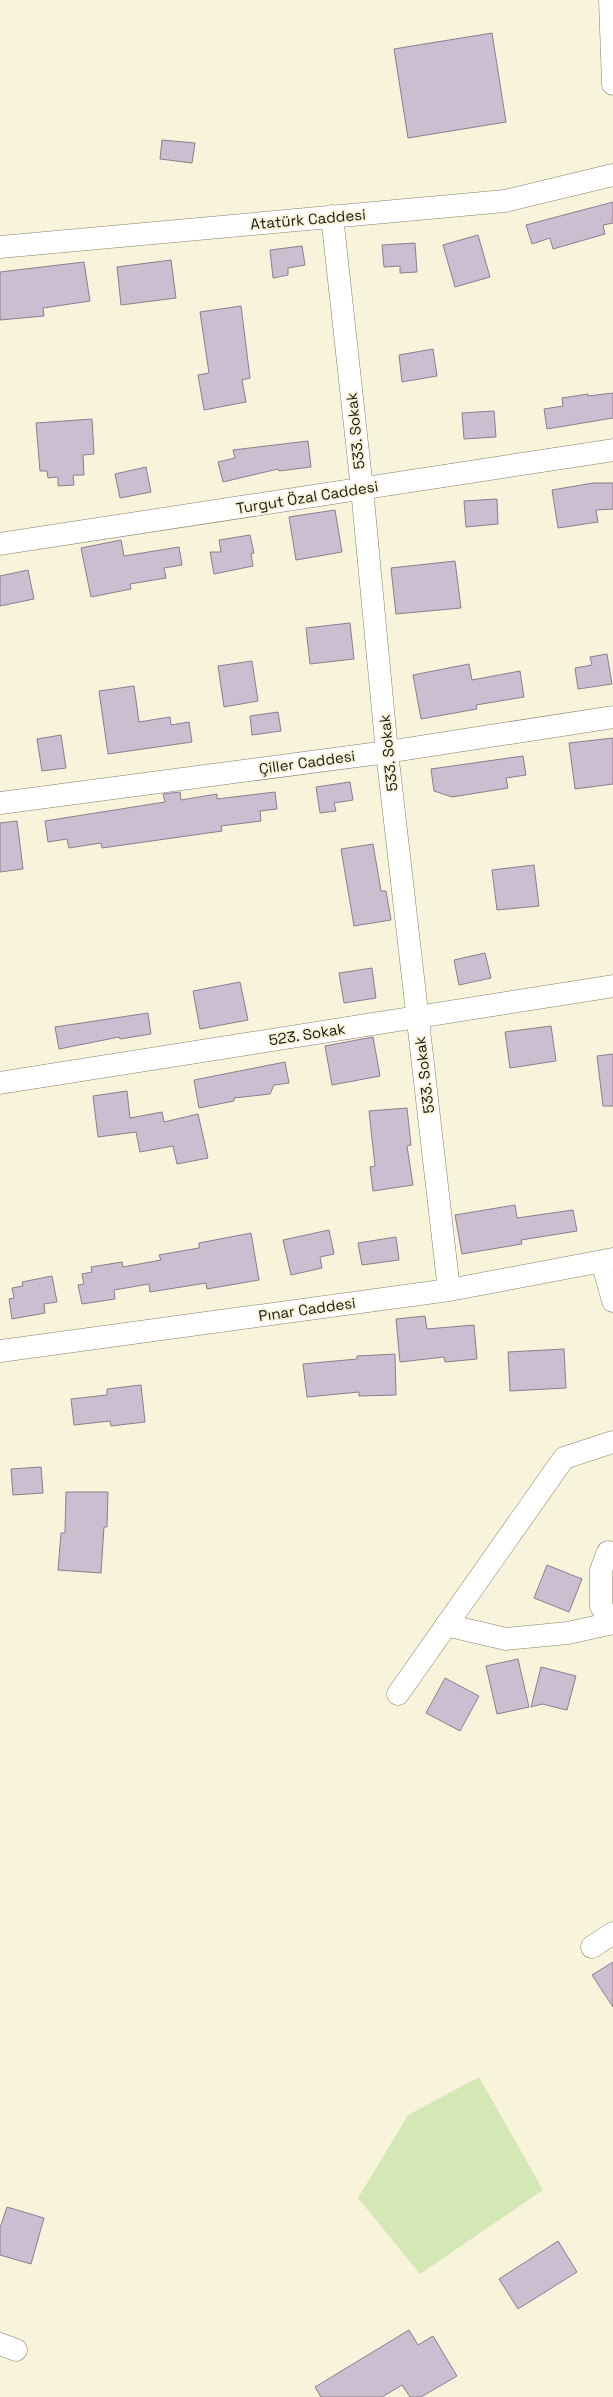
<svg xmlns="http://www.w3.org/2000/svg" width="613" height="2397" font-family="'Space Grotesk',sans-serif">
<style>
.green{fill:#d4e8b5}
.building{fill:#cdbdd0;stroke:#8d7d8f}
.lines{fill:none;stroke-linecap:round;stroke-linejoin:round}
.minor-casing{stroke:#847f69;stroke-width:23}
.minor{stroke:#fff;stroke-width:22}
.labels{text-anchor:middle;dominant-baseline:central;stroke-width:4;stroke-linejoin:round;paint-order:stroke}
.street-label{font-size:15px;fill:#1b1910;stroke:#f8f3db}
</style>
<rect width="100%" height="100%" fill="#f8f3db"/>
<path class="green" d="M479 2077 543 2190 420 2274 358 2198 408 2115Z"/>
<path class="building" d="M492 33 506 122 408 138 394 49Z
M162 140 195 143 192 163 160 159Z
M613 202V223L603 225 605 234 553 249 550 238 532 244 526 225Z
M478 235 490 277 455 287 443 245Z
M415 243 417 272 400 273V266L384 267 382 245Z
M302 246 305 265 288 268V275L273 278 270 250Z
M171 260 176 298 121 305 117 267Z
M84 262 90 301 43 308 44 316 0 320V272Z
M241 306 250 378 242 380 246 402 204 410 198 375 209 373 200 312Z
M433 349 437 376 402 382 399 355Z
M613 393V418L547 429 544 409 563 406 562 398 588 394V396Z
M494 411 496 437 464 439 462 413Z
M92 419 94 454 83 455 84 475H73L74 485 58 486V477L48 478 47 471H40L36 423Z
M308 441 311 467 279 471 278 469 223 482 218 462 235 458 233 450Z
M146 467 151 492 120 498 115 474Z
M593 483H613V509L596 510 598 522 558 528 552 490Z
M497 499 498 524 466 527 464 501Z
M335 510 342 552 296 560 289 517Z
M250 535 254 553 251 554 253 566 214 574 210 552H221L219 540Z
M121 540 124 556 179 547 182 565 164 568 166 578 130 584 131 589 91 597 81 548Z
M455 561 461 608 396 614 391 568Z
M28 570 34 599 0 606V576Z
M350 623 354 659 310 664 306 628Z
M607 654 612 684 578 689 575 668 592 665 590 657Z
M252 661 258 701 224 707 218 666Z
M469 664 472 680 520 671 524 697 476 705 477 709 421 719 413 675Z
M134 686 139 722 170 717 171 725 189 722 192 742 108 754 99 691Z
M278 712 281 731 252 735 250 716Z
M61 735 66 768 42 771 37 739Z
M613 738V784L575 789 569 743Z
M523 756 526 775 506 778 508 788 452 797 434 791 431 769Z
M350 782 353 800 334 803 336 811 320 813 316 787Z
M180 792 181 800 217 794V799L275 792 277 809 260 811 261 821 221 826 222 831 102 848 101 843 69 848 67 839 48 842 45 821 165 802 163 794Z
M17 821 23 869 0 872V823Z
M373 844 381 891H386L391 920 354 926 341 849Z
M534 865 539 906 497 910 492 870Z
M485 953 491 978 459 985 454 960Z
M372 968 376 998 344 1003 339 973Z
M240 982 248 1020 200 1029 193 991Z
M148 1013 151 1034 120 1039 119 1037 59 1049 55 1027Z
M551 1026 556 1061 510 1068 505 1032Z
M373 1037 380 1076 332 1085 325 1046Z
M613 1054V1106H603L597 1056Z
M285 1062 289 1083 274 1085 270 1094 234 1098V1101L199 1108 194 1080Z
M127 1091 130 1118 162 1112 164 1122 198 1114 208 1158 177 1164 173 1146 140 1152 136 1132 98 1137 93 1096Z
M407 1108 411 1145 407 1146 413 1185 373 1191 370 1167 375 1166 369 1111Z
M515 1205 517 1218 573 1210 577 1231 521 1240 522 1244 462 1254 455 1215Z
M329 1230 334 1254 320 1257 322 1268 291 1275 283 1240Z
M251 1233 259 1280 207 1289 206 1283 150 1292 149 1284 114 1290 115 1299 82 1304 78 1285 84 1284 82 1274 92 1272 91 1267 122 1262 123 1267 161 1260 159 1255 199 1248V1243Z
M396 1237 399 1260 362 1265 358 1243Z
M52 1276 57 1302 44 1304 45 1313 12 1319 9 1299 14 1298 12 1288 23 1286 22 1282Z
M425 1316 427 1329 474 1325 477 1359 445 1362 444 1357 400 1362 396 1319Z
M564 1349 566 1388 510 1391 508 1352Z
M395 1354 396 1395 359 1396V1392L307 1397 303 1364 357 1359V1356Z
M141 1385 145 1422 111 1426 110 1421 74 1425 71 1399 107 1395V1389Z
M41 1467 43 1493 13 1495 11 1469Z
M66 1492H108L107 1527H104L101 1573 58 1570 61 1533H65Z
M547 1565 582 1579 569 1612 534 1598Z
M518 1659 529 1707 497 1714 486 1666Z
M541 1667 576 1676 567 1710 542 1704 531 1707Z
M445 1678 479 1696 460 1731 426 1713Z
M613 1962V2007L592 1975Z
M7 2207 44 2218 31 2264 0 2255V2228Z
M558 2241 577 2272 518 2309 499 2279Z
M409 2330 418 2345 433 2336 457 2376 421 2397H410L402 2385 382 2397H321L315 2387Z"/>
<g class="lines">
<defs>
<path id="minor" d="M610 0 613 84
M332 216 362 489 387 752 449 1290
M0 247 505 201 613 175
M0 544 613 450
M0 803 387 752 613 717
M0 1083 613 986
M602 1261 613 1301
M0 1351 449 1290 613 1259
M608 1552 601 1570V1606L608 1617 613 1618
M446 1625 506 1639 568 1633 613 1623
M398 1694 564 1458 613 1442
M592 1947 613 1933
M0 2344 16 2350"/>
</defs>
<use href="#minor" class="minor-casing"/>
<use href="#minor" class="minor"/>
</g>
<g class="labels">
<g class="street-label">
<text transform="translate(308 219) rotate(-5)">Atatürk Caddesi</text>
<text transform="translate(355 431) rotate(-96)">533. Sokak</text>
<text transform="translate(307 497) rotate(-9)">Turgut Özal Caddesi</text>
<text transform="translate(388 753) rotate(-96)">533. Sokak</text>
<text transform="translate(307 762) rotate(-8)">Çiller Caddesi</text>
<text transform="translate(307 1034) rotate(-9)">523. Sokak</text>
<text transform="translate(424 1075) rotate(-97)">533. Sokak</text>
<text transform="translate(307 1309) rotate(-8)">Pınar Caddesi</text>
</g>
</g>
</svg>
